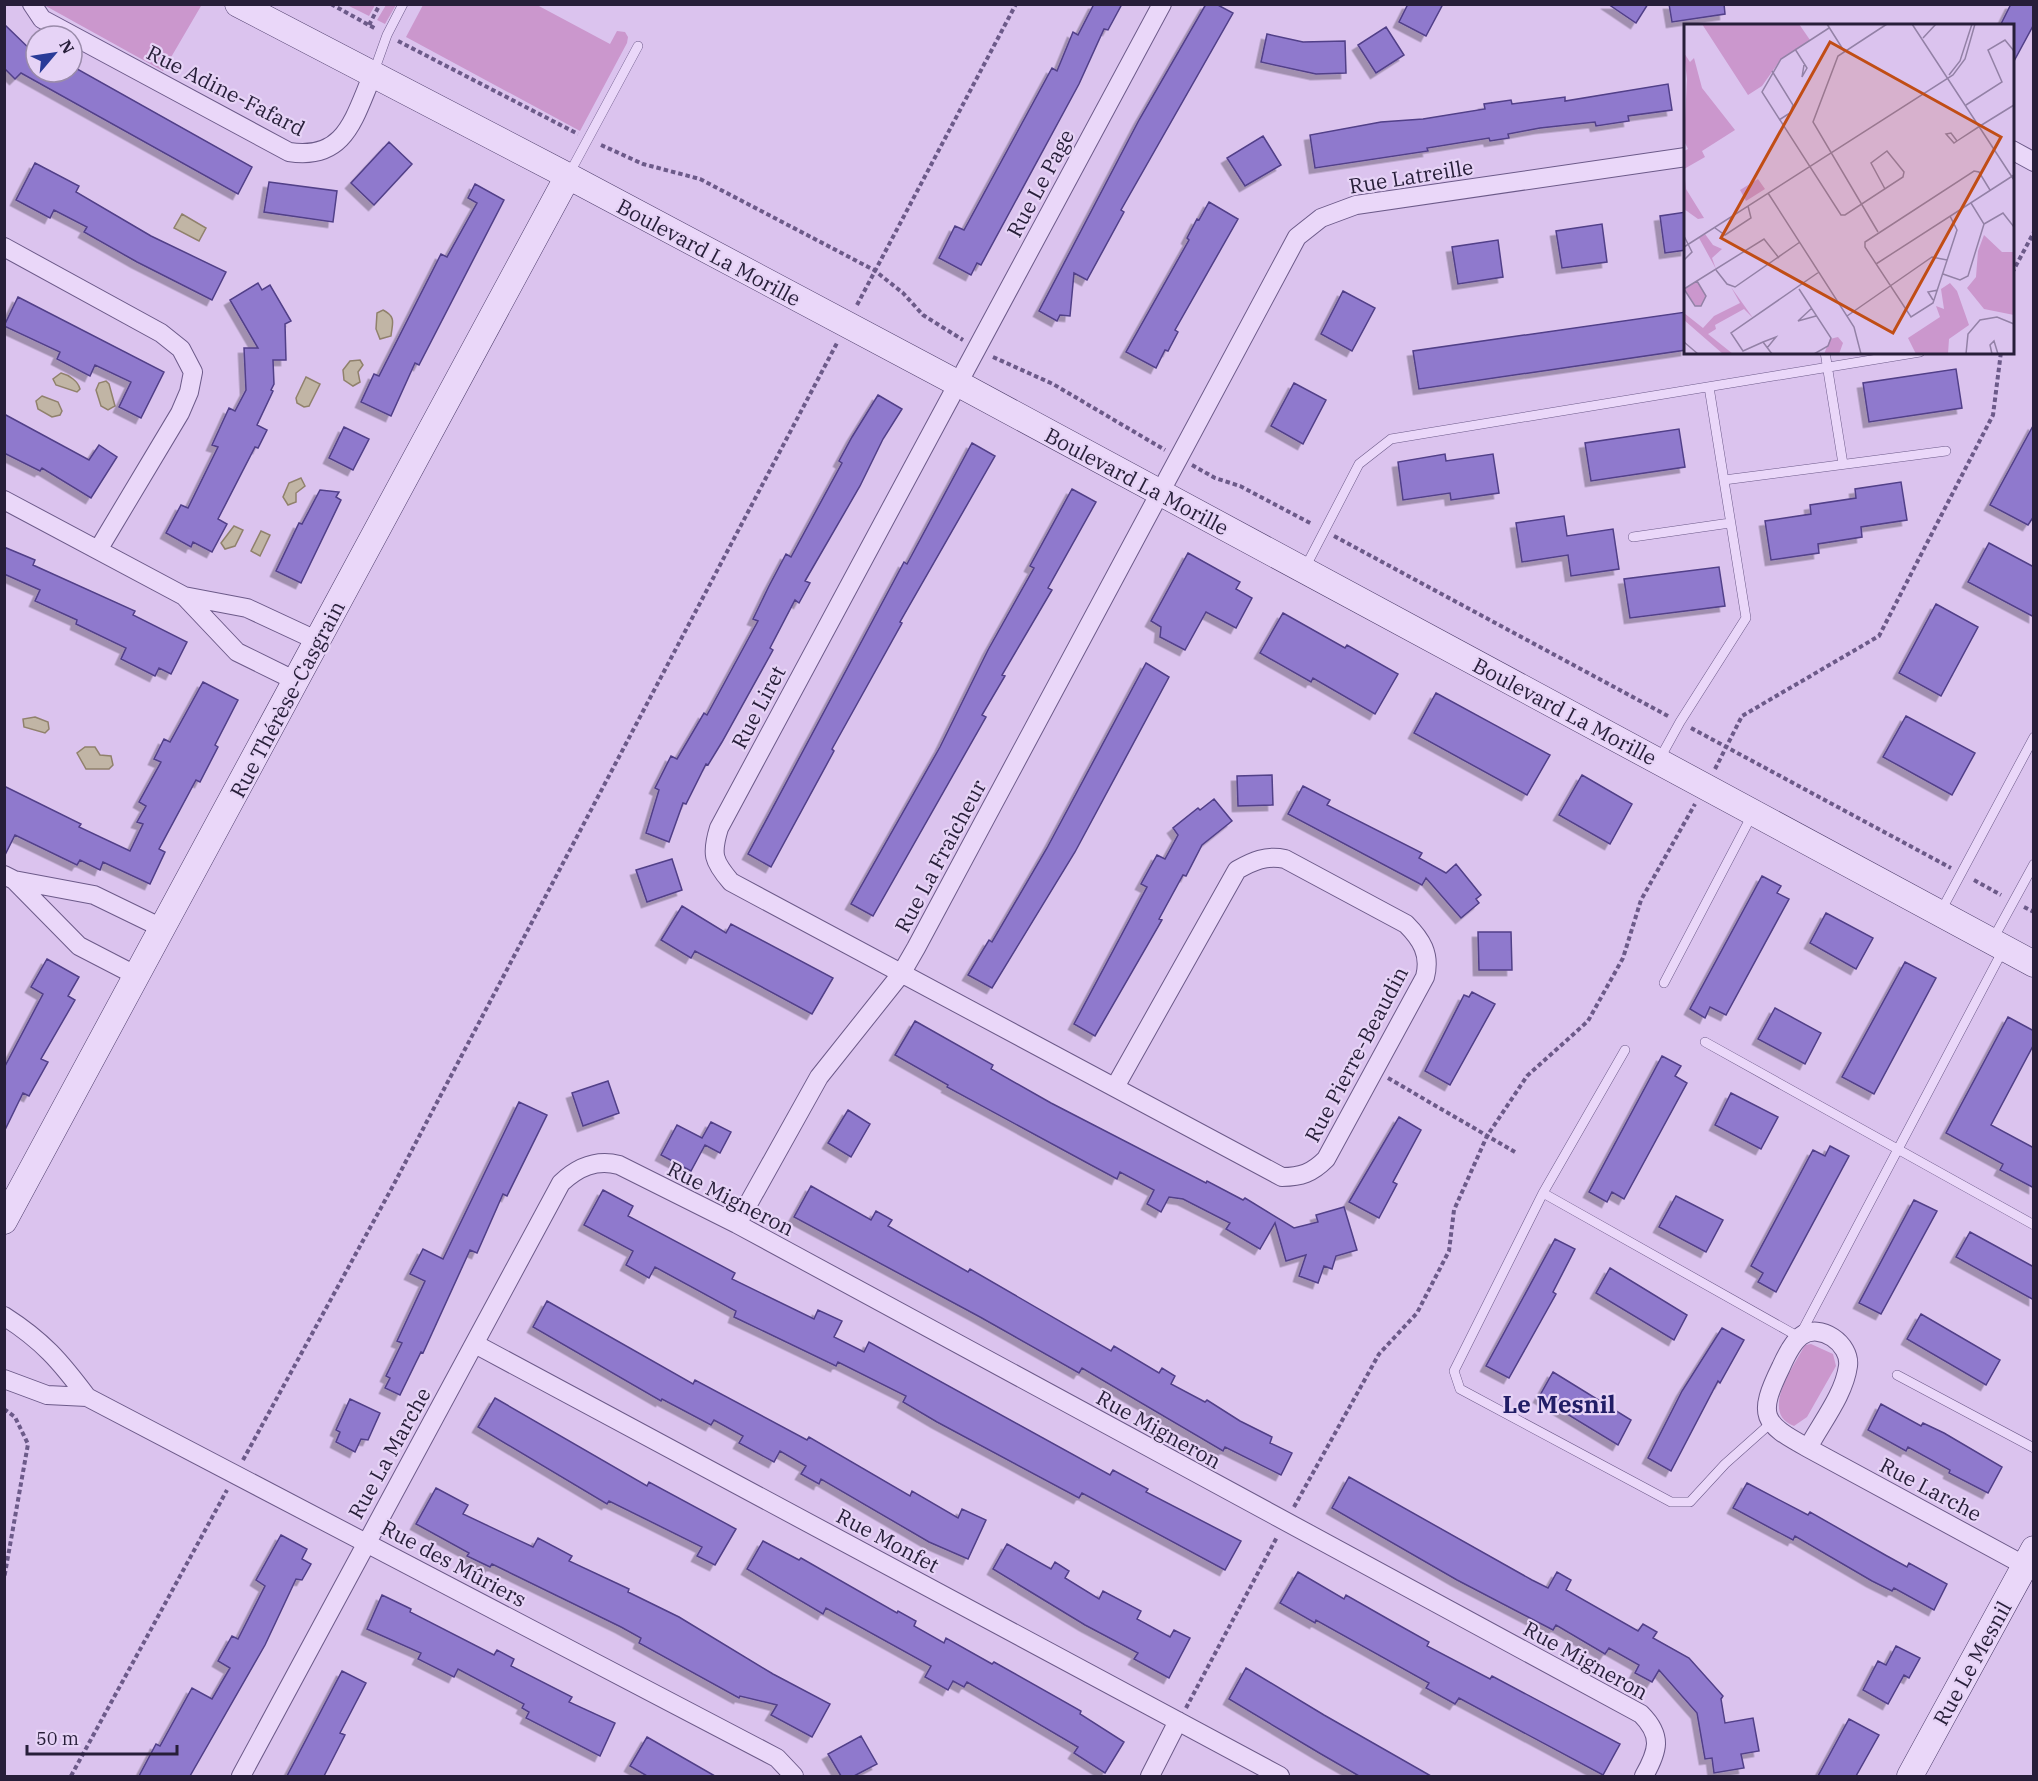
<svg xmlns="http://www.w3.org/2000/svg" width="2038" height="1781" font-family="'IBM Plex Serif',serif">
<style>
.green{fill:#cb97cd}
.water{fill:#c1b5a5;stroke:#90816c;stroke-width:1.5}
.building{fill:#8f79cd;stroke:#513f88;stroke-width:1.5;filter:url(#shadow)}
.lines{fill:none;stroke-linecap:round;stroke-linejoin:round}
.lane-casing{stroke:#6c5a89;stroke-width:10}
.street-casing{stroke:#6c5a89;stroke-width:20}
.secondary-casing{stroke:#4d3d6b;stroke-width:27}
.path{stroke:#6c5a89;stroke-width:4;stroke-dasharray:4.5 3;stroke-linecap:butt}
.lane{stroke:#ead7f9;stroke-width:9}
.street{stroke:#ead7f9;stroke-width:18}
.secondary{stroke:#ead7f9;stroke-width:26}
.labels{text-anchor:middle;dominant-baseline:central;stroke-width:4.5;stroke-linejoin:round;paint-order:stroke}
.street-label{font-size:21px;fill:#271e39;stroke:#e6d3f6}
.quarter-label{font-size:24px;font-weight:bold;fill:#211d66;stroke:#e6d3f6}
.inset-road{fill:none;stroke:#9381a6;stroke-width:1.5}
.view{fill:#c14d15;fill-opacity:0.15;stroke:#c14d15;stroke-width:3}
.inset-edge{fill:none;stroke:#271e39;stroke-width:3}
</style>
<defs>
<filter id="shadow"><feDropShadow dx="-5.5" dy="5.5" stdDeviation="0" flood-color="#0004"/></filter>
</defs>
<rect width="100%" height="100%" fill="#dbc3ee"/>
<path class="green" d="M198 4 201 6 163 71 44 5Z
M347 5H375L369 16Z
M386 5H396L385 24 377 20Z
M537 5 610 44 617 31 625 32 628 37 627 43 580 131 406 37 423 5Z
M1811 1344 1833 1354 1836 1366 1807 1417 1794 1426C1759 1413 1794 1366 1805 1345Z"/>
<path class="water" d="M182 214 206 228 199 241 174 228Z
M383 310C397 317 392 324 391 336L380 339 376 329 377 313Z
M360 360 363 365 358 372 360 382 353 386 344 380 343 370 350 361Z
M61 373C69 375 78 381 80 389L77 392 56 385 53 379Z
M306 377 320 384 309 406 304 407 297 403 296 398Z
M106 381 109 384 115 406 108 410 101 406 96 390 99 383Z
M42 396 58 402 62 411 60 415 52 417 38 409 36 401Z
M301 478 305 486 296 493V502L288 505 283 497 289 483Z
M234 526 243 530 235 546 225 549 221 543Z
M261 531 270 535 260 556 251 551Z
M35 717 48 722 49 729 45 733 24 727 23 719Z
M85 747H95L100 755 111 756 113 765 109 769H86L77 753Z"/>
<path class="building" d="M1094 4H1122L1108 30 1104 29 1079 84 981 265 977 263 971 275 939 258 955 226 964 230 1052 68 1057 71 1073 32 1078 35Z
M1206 4H1216L1233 13 1121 210 1124 212 1087 280 1074 273 1070 316 1060 315 1057 321 1039 311 1139 120Z
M1408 4H1443L1426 36 1399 22Z
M1608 4H1648L1636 23Z
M1669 4H1724L1725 14 1672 22Z
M2011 4H2034V24L2013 63V26H2000Z
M4 24 36 55V72H72V66L252 167 238 194 21 73 15 79 4 68Z
M1386 27 1404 55 1376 73 1358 45Z
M1267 34 1303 42 1345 41 1346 73 1316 74 1261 62Z
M1668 84 1672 110 1628 116 1629 121 1596 126 1595 122 1540 128 1508 134 1509 138 1490 141 1489 138 1427 148 1428 151 1315 168 1310 135 1381 122 1423 119 1485 109 1484 104 1511 100 1512 104 1565 97V101Z
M1263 136 1281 165 1245 186 1227 158Z
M389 142 412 164 374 205 351 183Z
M35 163 79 186 76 192 151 236 226 272 212 300 137 262 84 232 87 227 54 210 50 218 16 200Z
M269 182 337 191 333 222 264 212Z
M475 184 504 200 419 365 415 363 391 416 361 402 374 374 379 376 441 254 447 257 477 203 468 198Z
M1209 202 1238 219 1175 330 1178 332 1168 351 1165 350 1156 368 1126 352 1189 240 1187 238 1197 219 1199 220Z
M1686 212V250L1665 253 1660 216Z
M1602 224 1607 262 1562 268 1556 231Z
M1498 240 1503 277 1458 284 1452 247Z
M258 283 262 290 270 285 291 321 285 324 286 360H273L274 384 271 390 273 391 257 425 267 430 258 448 255 447 218 519 227 524 212 552 193 542 191 547 166 533 181 505 188 508 218 447 212 445 229 408 235 411 246 390 244 348H258L230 300Z
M1343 291 1375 308 1352 351 1321 334Z
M18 297 164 372 141 418 119 407 131 382 95 365 90 376 57 359 60 352 4 326Z
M1686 312V350L1419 389 1413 351Z
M1956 369 1962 408 1869 422 1863 383Z
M1294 383 1326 400 1303 444 1271 426Z
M878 395 902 409 883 439 860 486 805 581 810 583 799 603 795 600 770 648 773 650 722 742 708 765 706 764 686 804 683 803 669 842 646 833 659 790 655 788 671 756 677 759 704 713 707 715 758 621 753 619 769 586 786 554 791 557 842 463 839 461 852 437Z
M4 414 89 460 99 445 117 457 91 498 42 468 40 471 4 453Z
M2034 424V516L2028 525 1990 505Z
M344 427 369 439 353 470 329 458Z
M1679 429 1685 467 1591 481 1585 443Z
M972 443 995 456 900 622 902 623 832 749 834 751 771 867 748 854 904 562 907 564Z
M1445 454 1446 461 1493 454 1499 493 1451 500 1450 493 1403 500 1398 462Z
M1901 482 1907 520 1861 527 1862 537 1818 544 1819 553 1771 560 1765 521 1811 514 1810 505 1856 498 1855 489Z
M1072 489 1096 502 1048 588 1052 590 1002 675 1005 676 982 715 986 717 873 916 851 904 940 747 988 650 1034 568 1030 566Z
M320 490 339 492 336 497 341 500 301 583 276 571 299 523 302 524Z
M1564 516 1567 536 1613 529 1619 569 1571 576 1568 555 1522 562 1516 523Z
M1989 543 2034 567V617L1968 582Z
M4 547 35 560 33 565 135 611 133 615 187 642 171 674 159 668 155 676 121 659 126 648 76 624 77 620 35 601 40 590 4 574Z
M1188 553 1240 582 1236 589 1252 598 1236 628 1206 612 1185 650 1160 637 1161 627 1151 621Z
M1719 567 1725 606 1630 618 1624 579Z
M1936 604 1978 627 1941 696 1899 673Z
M1283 613 1345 648 1347 645 1398 674 1375 714 1313 678 1311 682 1260 653Z
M1146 663 1169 677 1075 852 992 988 968 975 989 940 992 942 1047 848Z
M203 682 238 700 215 745 218 747 200 782 196 780 159 849 165 852 150 884 103 862 100 870 80 860 77 865 15 835 4 857V786L81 824 79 827 130 851 143 824 137 822 146 806 139 802 161 762 154 759 164 739 170 742Z
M1436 693 1550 755 1527 795 1414 733Z
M1906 716 1975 753 1952 795 1883 757Z
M1272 775 1273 805 1238 806 1237 776Z
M1582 775 1632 804 1610 844 1559 815Z
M1303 786 1330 800 1327 805 1422 853 1419 858 1446 873 1456 864 1481 895 1476 899 1479 903 1461 918 1426 878 1422 885 1288 814Z
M1214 799 1232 821 1202 845 1186 876 1183 875 1159 919 1162 920 1095 1036 1074 1024 1147 887 1141 884 1157 855 1165 859 1178 835 1173 828 1198 808 1200 810Z
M672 859 682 890 647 902 636 870Z
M1762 876 1781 886 1777 893 1789 899 1726 1015 1710 1007 1705 1018 1690 1009Z
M682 906 726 933 731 924 833 978 812 1014 695 951 691 958 661 940Z
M1826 913 1873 938 1856 969 1810 943Z
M1478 932H1511L1512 970H1479Z
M47 959 79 977 68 996 75 1000 41 1059 48 1062 29 1096 23 1093 4 1132V1068L43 994 31 987Z
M1905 962 1936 978 1874 1094 1842 1077Z
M1472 992 1495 1004 1450 1085 1425 1071 1464 995 1469 997Z
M1775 1008 1821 1033 1805 1064 1758 1039Z
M2008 1017 2034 1031V1044L1991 1125 2034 1148V1188L2000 1170 2003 1164 1946 1133Z
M915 1021 993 1065 991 1069 1051 1103 1206 1183 1207 1181 1243 1200 1245 1198 1294 1228 1318 1222 1316 1215 1344 1207 1357 1250 1336 1256 1332 1269 1324 1266 1318 1283 1299 1276 1306 1255 1286 1261 1275 1223 1260 1249 1226 1229 1230 1223 1183 1199 1169 1197 1161 1212 1147 1204 1154 1190 1120 1172 1117 1179 1091 1165 947 1087 948 1085 895 1055Z
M1662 1056 1681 1066 1675 1076 1687 1083 1624 1199 1612 1192 1607 1202 1589 1192Z
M608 1081 619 1113 583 1126 572 1093Z
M1731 1093 1778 1117 1761 1149 1715 1125Z
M519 1102 547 1115 507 1196 503 1194 477 1253 470 1250 423 1353 421 1352 400 1395 385 1388 390 1378 386 1376 402 1343 397 1341 425 1281 410 1274 423 1249 443 1259Z
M848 1110 870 1124 851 1157 828 1143Z
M1399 1117 1421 1130 1393 1182 1397 1184 1379 1218 1349 1202Z
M711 1122 731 1132 720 1153 705 1145 691 1171 661 1155 677 1125 702 1138Z
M1830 1146 1849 1156 1776 1292 1758 1282 1763 1273 1751 1266 1813 1150 1825 1156Z
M811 1186 871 1220 876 1211 892 1220 888 1226 968 1272 970 1269 1111 1351 1114 1346 1159 1373 1162 1368 1175 1376 1171 1384 1205 1402 1207 1400 1240 1421 1272 1437 1270 1443 1292 1453 1281 1475 1225 1447 1223 1451 1082 1368 1079 1373 980 1317 794 1217Z
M603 1190 633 1206 628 1216 735 1273 732 1279 814 1319 818 1310 842 1321 834 1337 864 1352 869 1342 1110 1475 1113 1470 1148 1489 1146 1492 1241 1541 1225 1570 1082 1493 1079 1498 937 1422 903 1402 906 1396 838 1362 836 1366 734 1317 736 1311 655 1267 649 1278 626 1265 633 1251 584 1225Z
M1676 1196 1723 1220 1706 1252 1659 1227Z
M1914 1200 1937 1211 1881 1314 1859 1303Z
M1970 1232 2034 1267V1300L1956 1257Z
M1555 1239 1575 1249 1553 1292 1556 1294 1509 1378 1486 1366Z
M1610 1268 1687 1315 1674 1340 1596 1293Z
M547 1301 693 1384 695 1380 807 1440 809 1437 910 1496 912 1491 958 1518 962 1509 986 1520 968 1559 929 1542 821 1479 819 1484 801 1474 806 1466 780 1451 774 1462 739 1443 743 1436 714 1420 711 1425 662 1399 661 1401 533 1327Z
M1921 1314 2000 1360 1986 1385 1907 1339Z
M1722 1328 1744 1340 1720 1383 1718 1381 1671 1471 1648 1458 1682 1391Z
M1553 1372 1631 1420 1618 1445 1539 1397Z
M495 1398 647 1486 649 1482 736 1529 715 1565 697 1556 702 1547 609 1501 607 1504 478 1427Z
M350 1399 380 1413 368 1440 361 1439 355 1452 336 1442 340 1432 336 1430Z
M1881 1404 1921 1426 1923 1423 1944 1433 2002 1467 1988 1493 1949 1473 1950 1470 1908 1447 1906 1451 1868 1430Z
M1349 1477 1532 1580 1548 1588 1557 1572 1571 1580 1566 1590 1638 1631 1643 1624 1657 1632 1653 1638 1689 1658 1723 1696 1721 1699 1725 1723 1753 1718 1759 1751 1741 1754 1744 1768 1714 1773 1712 1758 1705 1759 1697 1713 1659 1670 1652 1682 1635 1673 1639 1665 1609 1648 1605 1654 1556 1625 1553 1630 1457 1580 1332 1508Z
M1747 1483 1808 1515 1810 1512 1887 1556 1907 1567 1909 1563 1947 1584 1934 1610 1894 1588 1892 1591 1872 1581 1795 1536 1793 1540 1733 1508Z
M436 1488 468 1505 463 1514 533 1547 538 1538 572 1556 569 1561 629 1589 628 1592 679 1617 773 1674 830 1704 812 1737 771 1715 777 1705 740 1696 739 1698 639 1643 641 1638 621 1627 492 1564 490 1567 467 1556 469 1553 416 1524Z
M281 1535 307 1549 302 1559 311 1564 302 1580 296 1579 265 1645 190 1776H139L156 1744 160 1746 192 1688 212 1699 230 1668 218 1661 232 1636 238 1639 265 1586 256 1580Z
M763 1541 799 1560 801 1558 897 1613 898 1611 916 1621 914 1626 944 1643 946 1638 992 1664 994 1662 1081 1711 1080 1714 1124 1742 1105 1773 1074 1753 1078 1747 967 1682 964 1687 953 1681 948 1690 925 1677 931 1666 826 1608 823 1614 747 1569Z
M1007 1544 1051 1569 1055 1562 1069 1571 1065 1578 1099 1599 1103 1591 1141 1611 1137 1619 1170 1637 1174 1630 1190 1638 1169 1678 1134 1659 1138 1653 1085 1625 993 1569Z
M1298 1572 1344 1599 1346 1595 1395 1623 1429 1642 1427 1646 1490 1679 1492 1676 1620 1744 1603 1775 1459 1698 1455 1704 1426 1688 1429 1683 1316 1620 1315 1623 1280 1603Z
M382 1595 411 1609 410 1612 494 1655 497 1650 514 1659 511 1666 572 1697 569 1702 615 1723 600 1756 526 1718 529 1712 522 1708 524 1704 458 1669 454 1677 418 1659 421 1653 367 1629Z
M1896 1646 1920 1658 1909 1678 1904 1675 1888 1704 1863 1690 1878 1661 1886 1665Z
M1246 1668 1324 1715 1431 1776H1359L1321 1754 1229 1699Z
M342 1671 366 1683 340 1733 345 1735 324 1776H287Z
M1849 1719 1879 1735 1856 1776H1818Z
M861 1736 877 1764 854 1776H841L828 1754Z
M647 1737 715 1776H647L630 1766Z"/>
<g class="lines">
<defs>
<path id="lane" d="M373 74 387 35 403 4
M568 176 638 46
M1825 352 1843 464
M1724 480 1946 451
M1633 537 1730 523
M1305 568 1359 464 1391 439 1920 352
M1659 760 1680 722 1746 618 1709 387
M1941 911 2034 737
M1993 939 2034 864
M1664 983 1752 815
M1705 1042 2034 1225
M1625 1050 1543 1193 1454 1371 1460 1389 1671 1502H1690L1725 1464 1771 1423
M1543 1193 1799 1337 2003 950
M1897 1375 2034 1448"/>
<path id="street" d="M32 4 42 19 289 152C346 161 354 117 373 74
M2012 150 2034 162
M4 247 161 333 181 349 193 372 189 392 180 413 98 550
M4 500 184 596 237 652 298 682
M184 596 247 608 318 641
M4 875 14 880 94 895 162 928
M14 880 79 946 137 976
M1115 1087 1237 870C1253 861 1266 855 1285 859L1406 924C1421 939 1431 954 1425 977L1326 1159C1312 1173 1301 1177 1282 1177L731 882C713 861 711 854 719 828L1162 4
M737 1224 819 1077 901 974 916 948 1297 237 1321 218 1356 205 1686 157
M4 1316C43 1341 60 1361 87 1397L777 1758 794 1776
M475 1344 1280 1776
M4 1379 47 1395 87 1397
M1808 1448C1821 1423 1844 1395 1848 1366 1851 1344 1820 1322 1801 1336 1793 1342 1785 1358 1781 1367 1757 1416 1762 1423 1808 1448L2033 1570
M241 1776 561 1183C578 1167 596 1159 619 1165L737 1224 1641 1714C1663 1736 1658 1751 1644 1776
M1150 1776 1178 1721"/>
<path id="secondary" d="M238 4 568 176 957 383 2034 964
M4 1221 568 176
M1910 1776 2034 1549"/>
</defs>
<use href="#lane" class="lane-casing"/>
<use href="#street" class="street-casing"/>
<use href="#secondary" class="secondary-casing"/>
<path class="path" d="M331 4 376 29
M369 25 380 4
M398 41 578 134
M601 145 643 164 700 179 874 270 903 293 923 315 963 340
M2012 273 2034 232
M857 305 1016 4
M993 357 1053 384 1165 450
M1192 465 1215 478 1240 486 1312 524
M1334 536 1668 716
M1691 728 1951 868
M1715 769 1742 716 1879 636 1993 415 2001 352
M1974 880 2001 895
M2024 907 2034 912
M1388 1078 1515 1152
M4 1409 15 1417 28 1444 4 1579
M243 1460 394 1184 837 343
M1294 1507 1379 1354 1417 1313 1449 1251 1454 1210 1487 1136 1527 1076 1588 1021 1623 958 1641 900 1695 804
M1186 1708 1277 1537
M71 1776 227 1490"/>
<use href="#lane" class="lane"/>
<use href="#street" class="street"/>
<use href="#secondary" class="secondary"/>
</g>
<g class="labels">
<g class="street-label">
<text transform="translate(226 90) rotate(27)">Rue Adine-Fafard</text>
<text transform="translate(1411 176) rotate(-9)">Rue Latreille</text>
<text transform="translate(1040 183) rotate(-62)">Rue Le Page</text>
<text transform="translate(709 252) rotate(28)">Boulevard La Morille</text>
<text transform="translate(1137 481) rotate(28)">Boulevard La Morille</text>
<text transform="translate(287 699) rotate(-62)">Rue Thérèse-Casgrain</text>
<text transform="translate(758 707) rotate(-62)">Rue Liret</text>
<text transform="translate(1565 711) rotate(28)">Boulevard La Morille</text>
<text transform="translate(940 856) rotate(-62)">Rue La Fraîcheur</text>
<text transform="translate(1356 1054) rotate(-62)">Rue Pierre-Beaudin</text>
<text transform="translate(731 1198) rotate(27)">Rue Migneron</text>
<text transform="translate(1159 1429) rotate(29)">Rue Migneron</text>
<text transform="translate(389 1453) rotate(-61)">Rue La Marche</text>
<text transform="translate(1931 1489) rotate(28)">Rue Larche</text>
<text transform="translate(888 1540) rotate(28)">Rue Monfet</text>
<text transform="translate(454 1563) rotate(28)">Rue des Mûriers</text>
<text transform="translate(1586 1660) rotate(29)">Rue Migneron</text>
<text transform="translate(1972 1663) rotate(-61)">Rue Le Mesnil</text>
</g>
<g class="quarter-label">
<text x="1559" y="1404">Le Mesnil</text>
</g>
</g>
<g transform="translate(1684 24)">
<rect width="330" height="330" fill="#dbc3ee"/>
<path d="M18 0H115L126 16 97 35 78 62 64 71ZM0 29 6 38 10 34 18 64 51 106 18 127 21 133 0 145 2 165 20 194 14 195 0 185V127L4 125 0 117 3 55ZM74 155 81 165 62 177 56 166ZM21 210 29 221 38 225 28 234 32 245 15 214ZM300 211 318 228H330V291L300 285 283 264 292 253 294 227ZM13 257 22 272 17 282H12L0 265ZM266 259 273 267 285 301 265 315 264 330H232L224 314 256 293 252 282 260 285 257 265ZM47 263 69 294 60 285 31 301 32 305 24 310 49 330H39L0 296V289L19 304 30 292 56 279ZM154 313 159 319 155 330H140L146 315Z" fill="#cb97cd"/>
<path class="inset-road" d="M143 0 160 27M228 0 330 156M145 4 97 35 78 68 157 191H161L219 153 220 148 203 127 187 139 201 165M239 14 252 0M111 25 123 44 118 53 120 41M88 47 109 81 106 89 95 96M265 51 276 37 288 0M282 81 318 58 304 26 321 16 330 27M273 117 267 109 262 110 270 119 273 117 296 102 330 81M84 169 170 303 177 330M266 192 273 206 249 279 227 293 181 223V218L290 147 295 148 306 166M300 200 319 189 330 203M31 204 41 211 67 194 64 182M194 208 129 98 154 32 203 0M0 212 8 228 0 236M0 223 269 51 281 35 291 0M192 240 330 151M32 246 43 260 51 263 116 218M259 250 276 256 284 252 300 200 287 179M0 265 80 215 95 234M0 265 11 282H17L22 272 13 257M115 265 147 314 144 322 130 330M249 276 244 268 254 266M128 284 114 297 132 292M163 292 248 233 263 236M0 318 14 330M79 318 92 313 83 324M88 330 79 318 59 327 47 309 135 248M282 330 284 310 296 296 313 293 330 300M308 330 306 321 310 317 314 330"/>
<path class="view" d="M146 18 317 113 209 309 37 214Z"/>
<rect width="330" height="330" class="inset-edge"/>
</g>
<rect width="2038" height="1781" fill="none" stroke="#271e39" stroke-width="12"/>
<g transform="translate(54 54) rotate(61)"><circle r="28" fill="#e6d3f6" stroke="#9a8baa" stroke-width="1.5"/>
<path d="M0-4.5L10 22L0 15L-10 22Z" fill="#293b98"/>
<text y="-9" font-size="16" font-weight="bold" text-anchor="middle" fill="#271e39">N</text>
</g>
<path d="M27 1745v9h150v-9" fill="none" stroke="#271e39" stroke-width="3"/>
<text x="36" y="1745" font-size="18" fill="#271e39" stroke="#e6d3f6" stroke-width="4.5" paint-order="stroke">50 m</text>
</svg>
